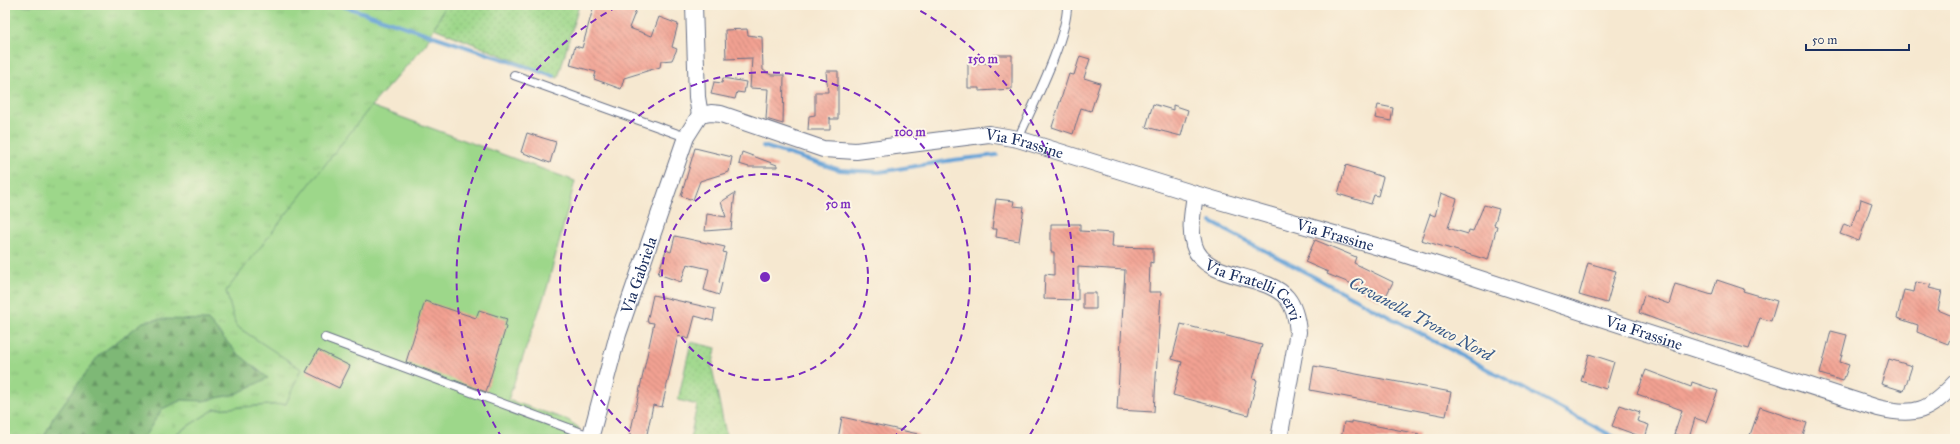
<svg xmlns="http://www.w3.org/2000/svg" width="1960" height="444" font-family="'IM FELL Great Primer',serif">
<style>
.grass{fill:url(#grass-tufts);stroke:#5c8374}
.forest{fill:url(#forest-firs);stroke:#4c746a}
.park{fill:url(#park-dots);stroke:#5c8374}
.pitch{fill:#9dd78a;stroke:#5c8374}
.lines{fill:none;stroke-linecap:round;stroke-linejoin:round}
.stream{stroke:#66a3d7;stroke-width:4}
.building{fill:url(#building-back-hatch)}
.lane-casing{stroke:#687086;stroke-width:10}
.street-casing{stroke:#687086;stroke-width:18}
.lane{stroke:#fff;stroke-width:8}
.street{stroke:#fff;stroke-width:16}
.ring{fill:none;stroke:#7b2cbf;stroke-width:2;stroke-dasharray:7 5}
.labels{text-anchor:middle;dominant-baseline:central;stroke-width:4;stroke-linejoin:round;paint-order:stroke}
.street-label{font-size:16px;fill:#1b2f5e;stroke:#fcf5e5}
.water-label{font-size:17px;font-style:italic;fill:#355888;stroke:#fcf5e5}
.centre{fill:#7b2cbf;stroke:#fcf5e5;stroke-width:2}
.ring-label{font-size:12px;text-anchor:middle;font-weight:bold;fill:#7b2cbf;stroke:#fcf5e5;stroke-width:4;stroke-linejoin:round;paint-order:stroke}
</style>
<defs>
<pattern id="grass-tufts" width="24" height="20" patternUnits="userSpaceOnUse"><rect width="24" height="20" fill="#9dd78a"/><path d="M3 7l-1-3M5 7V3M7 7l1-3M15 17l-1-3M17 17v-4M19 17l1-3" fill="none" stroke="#87b97a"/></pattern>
<pattern id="forest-firs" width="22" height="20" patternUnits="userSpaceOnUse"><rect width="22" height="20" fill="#7eb876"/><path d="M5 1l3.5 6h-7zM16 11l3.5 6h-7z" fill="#669664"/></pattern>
<pattern id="park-dots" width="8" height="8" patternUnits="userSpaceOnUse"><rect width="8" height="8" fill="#9dd78a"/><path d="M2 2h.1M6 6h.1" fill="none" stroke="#87b97a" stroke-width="1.8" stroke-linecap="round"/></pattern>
<pattern id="building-back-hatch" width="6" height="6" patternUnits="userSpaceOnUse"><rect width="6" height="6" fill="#f2a192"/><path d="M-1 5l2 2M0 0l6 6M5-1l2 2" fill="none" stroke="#c3847a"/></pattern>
</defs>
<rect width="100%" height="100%" fill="#fcf5e5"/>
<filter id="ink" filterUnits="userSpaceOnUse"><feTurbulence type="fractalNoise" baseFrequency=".025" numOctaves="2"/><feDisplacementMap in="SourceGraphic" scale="8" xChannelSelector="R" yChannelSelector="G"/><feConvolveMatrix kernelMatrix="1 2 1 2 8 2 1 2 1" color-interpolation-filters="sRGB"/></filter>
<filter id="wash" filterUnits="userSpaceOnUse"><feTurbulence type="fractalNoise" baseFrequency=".012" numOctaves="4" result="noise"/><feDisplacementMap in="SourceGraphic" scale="16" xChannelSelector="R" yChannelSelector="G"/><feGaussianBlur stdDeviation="0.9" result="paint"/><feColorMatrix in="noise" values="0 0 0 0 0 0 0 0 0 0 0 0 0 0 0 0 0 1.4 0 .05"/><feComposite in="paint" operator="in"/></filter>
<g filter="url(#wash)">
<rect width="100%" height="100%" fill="#f6e8d0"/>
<path class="grass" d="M5 5H446L426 44 371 106 236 326 302 369 286 404 215 409 174 435 171 439H5Z"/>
<path class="forest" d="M160 319 208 320 236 352 268 378 236 394 203 401 182 400 162 409 143 439H43L53 418 99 355 143 322Z"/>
<path class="park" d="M446 5H579L558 78 434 28Z
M691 342 716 348 712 368 727 439H690L697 405 678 400Z"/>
<path class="pitch" d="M371 106 575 181 547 288 508 400 568 420 579 428 576 439H171L174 435 215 409 286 404 301 369 236 326 226 291Z"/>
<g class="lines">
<path class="stream" d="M340 5 554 76
M763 146 840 170 879 172 953 160 997 155
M1211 222 1618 439"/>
</g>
<g id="blocks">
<path class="building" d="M594 5H638L629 28 652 36 659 17 678 24 672 47 677 49 672 60 661 61 660 67 624 78 621 89 594 79 596 72 570 65 575 46 582 48Z
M747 29 748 35 762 37 763 70 771 75H784L783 124 766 119 768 89 750 88 752 58 726 59 725 30Z
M992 55H1012V89L979 91V88H968V63H992Z
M1080 56 1090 59 1084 78 1100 83 1091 111 1081 108 1073 134 1052 127 1069 74 1074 75Z
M826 71H838V119H830V117V130H808L809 116 815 115V92H828Z
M723 78 746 82 744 93 737 92 735 99 711 94 714 82 722 83Z
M1153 104 1173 110V105L1188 110 1181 136 1146 127Z
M1378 105 1393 108 1391 121 1375 118Z
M527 133 556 142 550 163 521 152Z
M695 148 732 157 729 172 700 181 693 200 681 196Z
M742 152 777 165V167H749L739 164Z
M1346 165 1383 177 1378 196 1374 195 1371 204 1338 194Z
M735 193 731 229 705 231 707 214 726 217 721 202Z
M1441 193 1457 199 1448 228 1468 234 1469 230 1473 231 1484 205 1499 209 1494 225 1497 226 1488 260 1421 240 1430 214 1435 216Z
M996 199 1014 201 1013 206 1024 207 1019 241 996 237 997 229H992Z
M1861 199 1872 203 1859 241 1840 234 1844 224 1851 227 1857 209H1859Z
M1051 224H1080V231L1113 233 1112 247 1153 248V263L1150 262 1149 292H1161L1154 412 1117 410 1125 270 1078 267V300L1044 299 1045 274 1054 275V252H1051Z
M675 236 725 247 723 252 726 253 719 282 722 283 719 295 704 290 709 269 687 264 681 282 658 274 666 250 671 252Z
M1315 240 1356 257 1354 263 1393 282 1385 298 1382 296 1380 300 1361 291 1362 288 1327 274 1328 272 1305 262Z
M1588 263 1616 271 1607 303 1579 295Z
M1717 280 1744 289 1743 291 1777 301 1771 321 1760 318 1749 349 1700 336 1639 313 1644 295 1669 304 1675 284 1712 295Z
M1916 282 1931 285 1929 288 1942 291 1938 310 1955 317V326L1948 344 1917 332 1918 325 1897 318 1904 290 1914 292Z
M1083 293H1096V309H1083Z
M653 295 715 309 713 321 695 316 689 339 678 336 662 407 653 405 646 439H629L654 323 647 322Z
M425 301 476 318 479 310 507 319 505 326 506 327 486 392 406 362Z
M1181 324 1262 345 1253 379 1257 380 1248 415 1173 395 1182 362 1172 359Z
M1831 331 1847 335 1840 362 1849 365 1843 381 1820 374Z
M318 350 350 366 339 388 306 372Z
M1589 354 1614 362 1606 389 1581 381Z
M1889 359 1912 366 1904 391 1881 384Z
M1314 366 1451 392 1446 416 1310 390Z
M1646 370 1691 387 1692 382 1718 391 1706 422 1695 418 1689 438 1674 434 1682 410 1637 394Z
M1620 405 1640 412 1637 421 1649 425 1645 438 1612 426Z
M1760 407 1807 423 1802 439H1762L1750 435Z
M842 417 918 434 917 439H838Z
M1351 421 1419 434 1418 439H1341L1344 422 1351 423Z"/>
</g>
</g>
<g filter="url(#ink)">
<use href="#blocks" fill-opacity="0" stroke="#687086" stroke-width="1"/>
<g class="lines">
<defs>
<path id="lane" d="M514 75 686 137
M1018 139C1032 107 1068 37 1067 5
M325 338 590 436"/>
<g id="street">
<path d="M694 5 697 97 700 115"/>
<path id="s1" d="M700 115 711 113 721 114 823 149 856 151 989 134 1018 139 1195 194 1400 253 1878 408C1916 417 1929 411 1955 383"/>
<path id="s2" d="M1195 194C1193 211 1189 228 1194 245 1204 281 1265 272 1287 298 1295 308 1297 320 1298 332L1279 439"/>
<path id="s3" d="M590 439 618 334 686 137 700 115"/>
</g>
</defs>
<use href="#lane" class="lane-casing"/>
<use href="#street" class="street-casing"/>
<use href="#lane" class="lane"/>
<use href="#street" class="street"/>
</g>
</g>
<g class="ring">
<circle cx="765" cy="277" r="103"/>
<path d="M639 439A205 205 0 1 1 891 439"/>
<path d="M502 438A308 308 0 0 1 620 5M910 5A308 308 0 0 1 1028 438"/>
</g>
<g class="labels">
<g class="street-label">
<text stroke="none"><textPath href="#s1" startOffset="333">Via Frassine</textPath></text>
<text stroke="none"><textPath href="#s1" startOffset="657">Via Frassine</textPath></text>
<text stroke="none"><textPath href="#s3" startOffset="171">Via Gabriela</textPath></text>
<text stroke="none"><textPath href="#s2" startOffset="130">Via Fratelli Cervi</textPath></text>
<text stroke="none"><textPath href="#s1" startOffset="981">Via Frassine</textPath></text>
</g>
<g class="water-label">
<text transform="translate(1421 319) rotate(28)">Cavanella Tronco Nord</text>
</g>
</g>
<circle cx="765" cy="277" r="6" class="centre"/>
<g class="ring-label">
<text x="983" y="63">150 m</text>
<text x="910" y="136">100 m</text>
<text x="838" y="208">50 m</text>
</g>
<rect width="1960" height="444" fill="none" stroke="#fcf5e5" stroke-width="20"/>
<path d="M1806 44v6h103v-6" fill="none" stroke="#1b2f5e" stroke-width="2"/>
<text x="1812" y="44" font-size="12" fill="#1b2f5e" stroke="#fcf5e5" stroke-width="3" paint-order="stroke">50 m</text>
</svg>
